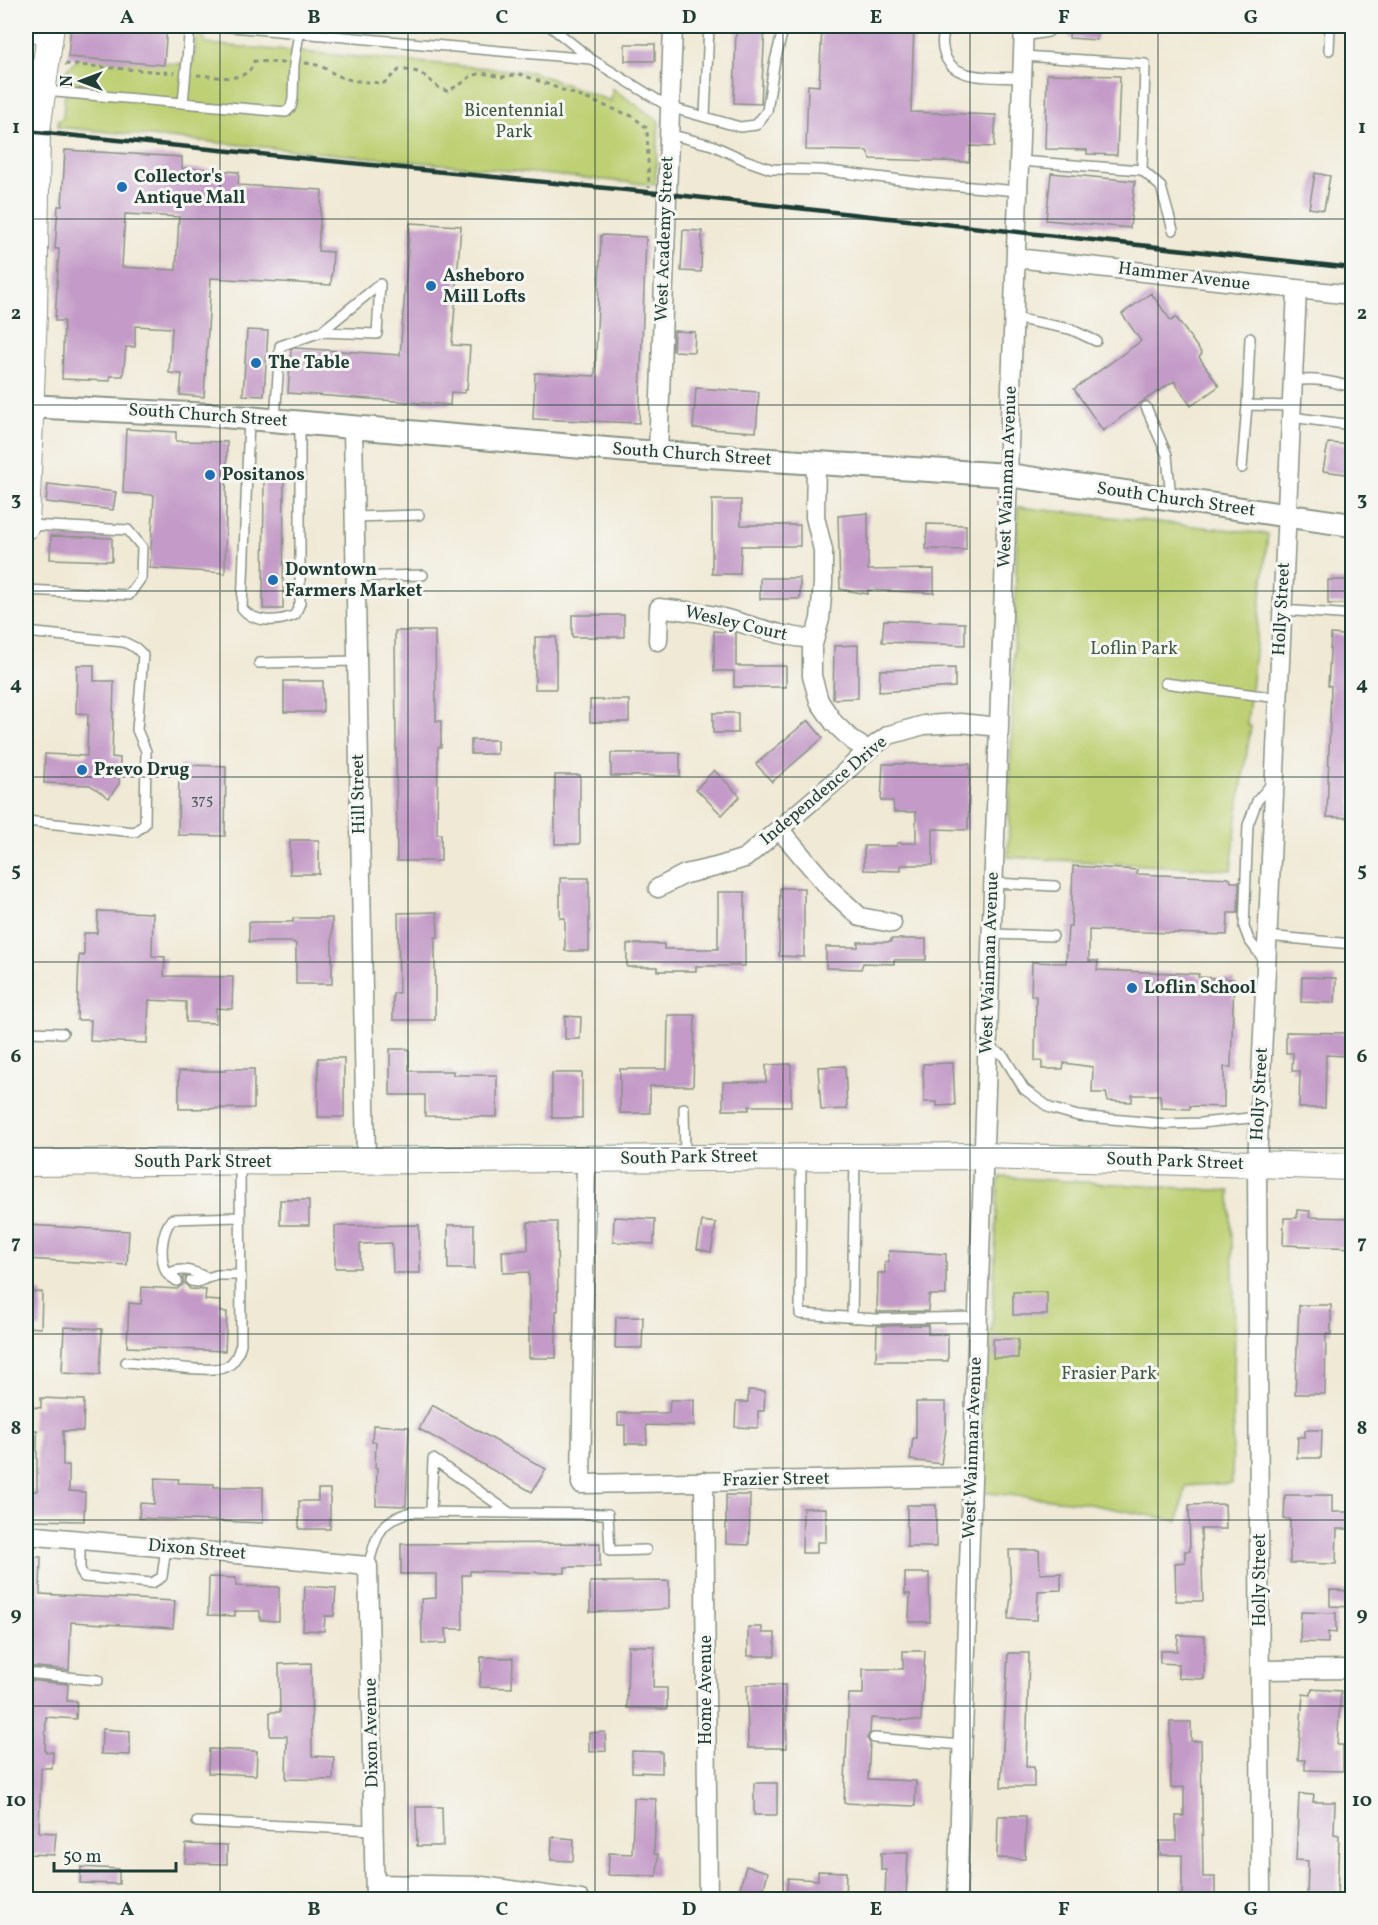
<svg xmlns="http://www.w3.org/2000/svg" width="1378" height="1925" font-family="Vollkorn,serif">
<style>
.green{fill:#bed073;stroke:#6e8654;stroke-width:1.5}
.building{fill:#c49bc8;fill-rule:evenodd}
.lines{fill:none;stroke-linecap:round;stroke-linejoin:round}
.service-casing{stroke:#889384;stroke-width:12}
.minor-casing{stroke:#889384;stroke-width:21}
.tertiary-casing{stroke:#889384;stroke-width:26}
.secondary-casing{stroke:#889384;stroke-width:28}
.path{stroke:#889384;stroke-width:3;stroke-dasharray:4.5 4.5;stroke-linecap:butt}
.service{stroke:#fff;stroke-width:9}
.minor{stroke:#fff;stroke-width:18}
.tertiary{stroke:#fff;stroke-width:22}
.secondary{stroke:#fff;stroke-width:26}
.rail{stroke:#1f3d34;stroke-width:4.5}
.grid{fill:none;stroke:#1f3d34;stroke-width:1.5;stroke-opacity:0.55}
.poi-dot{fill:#1f6fb2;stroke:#f6f6f2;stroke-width:2}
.labels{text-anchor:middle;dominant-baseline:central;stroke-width:6;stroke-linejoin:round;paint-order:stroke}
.number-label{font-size:15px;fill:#485459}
.park-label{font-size:18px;fill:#3f5a41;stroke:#f6f6f2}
.poi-label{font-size:18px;font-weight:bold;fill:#1f3d34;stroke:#f6f6f2;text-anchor:start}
.street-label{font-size:18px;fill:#1f3d34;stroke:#f6f6f2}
.neatline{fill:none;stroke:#1f3d34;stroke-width:2}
.grid-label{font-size:20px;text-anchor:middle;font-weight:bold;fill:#1f3d34}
</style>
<rect width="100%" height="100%" fill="#f6f6f2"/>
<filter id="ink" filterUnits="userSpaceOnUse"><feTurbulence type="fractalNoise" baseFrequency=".0167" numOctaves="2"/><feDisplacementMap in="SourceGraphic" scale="12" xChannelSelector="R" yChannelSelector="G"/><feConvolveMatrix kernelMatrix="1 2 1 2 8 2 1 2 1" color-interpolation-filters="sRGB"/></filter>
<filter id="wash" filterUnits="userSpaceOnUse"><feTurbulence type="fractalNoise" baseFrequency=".008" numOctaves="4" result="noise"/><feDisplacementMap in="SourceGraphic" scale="24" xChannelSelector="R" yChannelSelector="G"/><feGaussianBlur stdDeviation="1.35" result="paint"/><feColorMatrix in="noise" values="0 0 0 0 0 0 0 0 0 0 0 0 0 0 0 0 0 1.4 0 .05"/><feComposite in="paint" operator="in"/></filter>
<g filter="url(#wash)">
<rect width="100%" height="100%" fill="#f0e9d5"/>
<path class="green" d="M196 31 201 32 207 44 532 72 611 101 612 88 659 121 655 185 58 127V120L63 118 67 69 76 61 78 57 193 65Z
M1018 507 1268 534 1247 725 1251 726 1239 802 1231 870 1008 857Z
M1001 1177 1230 1191 1235 1325 1232 1483 1186 1486 1178 1521 1078 1502 979 1492 986 1332 992 1331 998 1183Z"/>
<g id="blocks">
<path class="building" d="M71 26H167L164 65 68 57Z
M736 26H765L761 104 734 103Z
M822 26H914L911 112 996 115 994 147 970 146 969 162 871 159 867 151 806 150 808 85 819 86Z
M1070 26H1098L1097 40 1069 38Z
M625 44H655V61H625Z
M1047 74 1120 76 1117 155 1087 154V150L1045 149Z
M65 150 182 157V168L239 172 238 185 322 190 318 251 333 252 331 285 211 278 204 397 180 395 182 374 169 373 172 328 135 326V347H126L123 376H110V381L62 379 64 321H55L59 249H55L58 206H62ZM125 214 179 217 176 270 122 267Z
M1051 173 1135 181 1130 228 1046 220Z
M1315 173 1330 176 1324 210 1309 208Z
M410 223 461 226 452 345 470 346 467 390H465V393L451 392 450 405 288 393 291 349 296 348 400 355Z
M683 230 702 231 701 272 681 271Z
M601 235 646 237 639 423 533 419 535 373 595 376Z
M1151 293 1171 321 1176 317 1202 354 1199 357 1219 386 1191 406 1174 381 1143 401 1103 431 1074 389 1141 341 1122 314Z
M247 330 268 331 264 396 243 395Z
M674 331 695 332 694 352 673 351Z
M696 388 759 392 756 432 693 428Z
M126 429 176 432V441L227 442 225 573 150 568 154 495 123 493Z
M1328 443 1353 445V475L1323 471Z
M264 476H284L283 609H263Z
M48 484 116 492 113 510 46 502Z
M712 500H741V525H800V546H741L740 574H712Z
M868 513V570L934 569V593L868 590V594L840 589 838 516Z
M927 524 966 525V550L926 549Z
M51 536 112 538V561L50 559Z
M760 578H800V599H760Z
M1328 580H1353V604H1328Z
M572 615H624V637H572Z
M884 620 965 623V645L882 642Z
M395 631H435L436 721H441V747H438L437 834H441V861H397Z
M714 631 736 633V666H786V687H734V671H714Z
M1331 634 1353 636 1351 818 1327 817 1331 686H1328Z
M535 637H556V689H535Z
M858 645V698L833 699 834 646Z
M77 665H94V681H114L112 757 120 758 119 784 109 798 90 785 44 783 45 754 87 756 88 714 76 713Z
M955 668V687L879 692 880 670Z
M284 681H323V712H284Z
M590 700H629V722H590Z
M713 713H738V733H713Z
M808 720 823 738 772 782 756 764Z
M471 740H497V754H471Z
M611 753H680V776H611Z
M883 764H970L968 830 933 829V865H901V871L864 870V846H897V843H916V812H894L893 801H881Z
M179 765 226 766 225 836 178 835Z
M714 770 740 796 722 815 696 789Z
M555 775H580V844H555Z
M290 840H319V874H290Z
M1073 866 1137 870V874L1230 878 1231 882H1239L1238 913H1228L1227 935 1089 930V961H1098L1097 970 1199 974 1198 977 1234 979 1231 1067H1224V1107L1190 1106V1109L1161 1108 1160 1095H1132V1102L1108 1101 1106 1093H1092L1093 1067 1064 1063 1063 1069H1042V1061H1035L1036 996H1031L1032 962 1066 963 1068 926H1071Z
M560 878H589V951H565V918H560Z
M780 888H804V957L779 956Z
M718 892H745V966H696V971H658V967H627V944H664V949H718Z
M98 911 153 913 152 956 165 957 164 976 233 977 232 1009 216 1008V1023L186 1022V1002L149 1000 147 1043 90 1041 91 1020H77L79 955 84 956V933H97Z
M437 912 438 937H435V1020H393V993H399L398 913Z
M293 918H332V984H296V944L293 942H249V922H293Z
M891 939H926V960H894V964L863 963 861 969 826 968V947H858V942H891Z
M1302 977 1336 978 1335 1003 1301 1002Z
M668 1015H695L693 1086H650V1113H620V1069H667Z
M565 1016 581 1017 580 1039H565Z
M1286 1032 1347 1033V1056L1326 1055 1325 1108H1299L1300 1071H1292L1293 1053H1286Z
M390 1049H409V1071H453V1075H497V1117L425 1116V1095H390Z
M318 1058H344V1117H318Z
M953 1063 955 1105 937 1106V1102H924L923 1064Z
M791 1064V1106H749V1110H723V1082H766V1065Z
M845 1066 847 1109 821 1110 818 1067Z
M225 1069H254V1108L179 1109V1071H225Z
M552 1073H582V1118H552Z
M280 1200H309V1225H280Z
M1297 1210 1310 1211 1309 1217 1353 1218V1248L1283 1245 1284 1218H1297Z
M614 1217 655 1219 654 1244 613 1242Z
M702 1221 716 1223 711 1252 697 1249Z
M528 1222H557L558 1311H556V1358H529V1272L503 1273 502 1251 528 1250Z
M28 1225 129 1231 127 1265 26 1259Z
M419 1225 420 1273H393L392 1243 360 1244V1268H335V1226Z
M448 1225H474V1269H448Z
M889 1251 946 1254V1295H929L928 1311 877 1312 878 1273H885V1262H889Z
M183 1277H186L185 1283 190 1289 206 1290 205 1300 220 1301V1312H227L225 1351 127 1347 129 1303 141 1304 142 1287 177 1289 183 1284Z
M26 1292H42L41 1328 26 1327Z
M1013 1292H1047V1315H1013Z
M1299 1305H1331V1334H1326L1325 1394H1295Z
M616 1317H643L642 1348H615Z
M928 1325V1334H948V1361H876L877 1326Z
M64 1327 102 1329 100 1375 62 1373Z
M993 1339H1018V1358H993Z
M748 1390 765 1391 764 1411H758V1428L735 1427 736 1402H748Z
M41 1398 84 1400 83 1431H63V1465H69V1491L85 1492 84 1521 28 1520V1491H37V1430H32L33 1407 41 1408Z
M670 1400H694V1426L646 1425 647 1444H625V1425H618V1413H669Z
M916 1402H946V1429L941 1464 910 1460 913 1438H916Z
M432 1405 546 1469 532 1492 419 1429Z
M373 1425 409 1427 406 1506 376 1505 377 1468H375L376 1442H372Z
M1305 1430H1322L1321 1458H1297L1298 1437H1305Z
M155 1478 179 1479 178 1483 214 1484V1487H263V1523L139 1518 140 1503 154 1504Z
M318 1489H330V1529H299V1501H318Z
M726 1495H750L749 1545 726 1544Z
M1285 1495H1332V1512H1353V1529H1337L1336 1564 1290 1563V1519H1284Z
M1225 1504 1226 1529H1201L1203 1601H1176L1175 1563 1185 1562V1551H1190L1189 1505Z
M907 1505H936V1547H907Z
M803 1508H826V1542H817V1553H802Z
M600 1543V1567H565V1573L470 1571V1575H462L463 1629H446L447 1643 422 1644 421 1599 436 1598V1574H401V1544Z
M1009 1550H1039L1040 1574 1061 1573V1590L1038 1591 1037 1620 1008 1619 1011 1596Z
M26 1557H41L40 1594 175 1601 173 1628 71 1622 69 1670 26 1666Z
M905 1573H929L930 1622H909L910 1594H905Z
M209 1577 236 1578V1586L279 1587V1621L260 1620V1611H235V1616L208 1615Z
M669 1581V1609L590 1612V1582Z
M305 1586 336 1588 334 1616H325L324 1631 303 1630Z
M1330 1590 1353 1591V1607L1330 1606Z
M1301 1612 1336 1613V1633L1328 1632V1643L1300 1642Z
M748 1627H762V1633H775V1656H748Z
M1178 1635 1205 1636 1204 1679 1178 1678V1664L1160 1663V1651H1177Z
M628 1646H654L653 1688H667V1709L627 1708Z
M903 1651H925L921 1721 871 1718 870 1733 867 1738 870 1743 868 1779 916 1781 915 1806 844 1803 849 1694H863V1669H903Z
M1008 1653H1029L1026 1767H1034V1787H1001Z
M481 1657 513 1658 512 1688 480 1687Z
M311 1663 312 1756 334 1757 333 1780 286 1779 287 1736H270V1712H280L279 1664Z
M26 1680 68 1684 67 1701H77L76 1719 46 1717 45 1752H53L52 1768H41L39 1832 56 1833 54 1855 26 1854Z
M747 1685H785L787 1748H748Z
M1312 1689 1341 1691 1337 1745H1343V1771L1305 1770V1760H1298L1303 1694 1311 1695Z
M1170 1722H1191V1741H1201L1203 1877H1215V1899H1182V1855H1160V1841H1176V1816H1184V1787L1171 1788Z
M102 1729 130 1731V1755L101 1754Z
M605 1732 606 1751 589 1752V1733Z
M209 1749 257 1751 256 1775 208 1773Z
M632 1751 662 1752V1773L632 1772Z
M754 1783H777V1815H754Z
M1299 1794 1314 1795 1313 1802H1335L1334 1834 1339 1835 1337 1899H1307L1308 1861 1296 1860Z
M634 1798 656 1799 654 1854H658L657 1876 608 1875 609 1853 632 1854Z
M416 1807H442L443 1846H417Z
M998 1816H1026L1025 1859 997 1858Z
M552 1837 574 1839 573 1861 551 1860Z
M186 1844 227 1845V1864L185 1863Z
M881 1853H908L906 1899H885L886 1870H881Z
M746 1866 768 1872 761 1899 738 1895Z
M81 1867 119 1869V1884L80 1883Z
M818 1871 846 1872 845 1899H786L788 1878 818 1880Z"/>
</g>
</g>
<g filter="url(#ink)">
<use href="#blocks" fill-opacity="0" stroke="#889384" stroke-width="1.5"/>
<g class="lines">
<defs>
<path id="service" d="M221 26 591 59
M550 26 591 59 669 107 740 127 756 125 767 111 774 65 784 26
M948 26C942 34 941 42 944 52 951 83 997 76 1022 78
M1023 36 1048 32 1054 26
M1329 50 1330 26
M1023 56 1145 64 1142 170 1161 187 1173 230
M44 91 286 112 291 107 293 98 294 64 300 27
M183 103 190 26
M705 116 709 26
M668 134 712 145 745 160 771 169 821 170 925 183 1018 191
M1019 161 1142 170
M380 284 377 334 321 332Z
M1014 318 1070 329 1096 341
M1250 338 1247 405 1292 406
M1293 381C1316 378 1330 381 1352 387
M1146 407 1167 455 1171 499
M1291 417 1352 425
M249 418 242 608C254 624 279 622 295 615L300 603V422
M275 420 280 346 321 332
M1242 468 1247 405
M354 517 419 515
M355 577 423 575
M26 590 129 595 141 578 142 547 128 530 29 525
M1282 610 1352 615
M26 632 124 642 136 648 143 655 137 730 146 751 145 824 135 832 26 821
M259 663 357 661
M1165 683 1278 698
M993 883 1055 886
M991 934 1053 936
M1267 936 1352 944
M1265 961 1249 940 1244 927 1248 825 1257 801 1273 782
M26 1032 63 1033
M987 1047 1003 1055 1024 1089 1050 1108 1078 1116 1166 1124 1201 1123 1259 1117
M684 1108 685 1156
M801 1159 800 1314 877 1319 978 1317
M240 1217 172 1219C161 1232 159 1259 167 1274 183 1267 192 1270 207 1278L217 1275H241
M167 1274 177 1281
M191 1281 198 1282 207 1278
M852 1318 855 1159
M126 1362C146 1363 210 1374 226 1367 236 1362 238 1353 241 1344L240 1164
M431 1512 433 1459 510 1513
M80 1539V1569L84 1577 152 1583 162 1577 166 1547
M368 1566C377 1536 378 1521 411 1512L608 1514 610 1551 646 1550
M26 1673 98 1680
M874 1738 962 1745
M197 1822 374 1830"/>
<path id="minor" d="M26 32 50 34
M1016 258 1352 295
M353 427 366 1161
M658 453 673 26
M816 463 815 517 823 550V583L820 619 812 648V676L819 701 834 723 853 741 868 750
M658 641 659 608C680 610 702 612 723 618 755 626 780 637 814 639
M779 829 830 889 860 917 892 923
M658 888 685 874 716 867 745 858 839 778 868 750 889 735 924 725 960 723 999 727
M586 1160 581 1484 972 1477
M704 1481 708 1900
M26 1535 368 1566 375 1900
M1260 1670 1352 1669
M375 1884 482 1886 581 1900
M957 1900 1024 26
M1261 1900 1257 1165 1297 290"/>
<path id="tertiary" d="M26 406 212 415 630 451 1008 475 1352 525"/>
<path id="secondary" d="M26 526 34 311 37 131 51 26
M26 1163 983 1156 1352 1167"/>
</defs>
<use href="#service" class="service-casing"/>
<use href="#minor" class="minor-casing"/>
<use href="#tertiary" class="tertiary-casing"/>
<use href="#secondary" class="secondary-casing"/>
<path class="path" d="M305 63C325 65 325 70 341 77 353 82 370 82 384 83L399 70C407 70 416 70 423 75 434 82 432 86 447 91L461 84 471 76 482 73 502 77 520 74 632 116 647 128 649 188
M65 64 175 73
M197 75C215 76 249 85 254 61L284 63"/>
<use href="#service" class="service"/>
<use href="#minor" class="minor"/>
<use href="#tertiary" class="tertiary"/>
<use href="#secondary" class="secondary"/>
<path class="rail" d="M26 131 667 194 1352 268"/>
</g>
</g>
<path class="grid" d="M220 26V1900M408 26V1900M595 26V1900M783 26V1900M970 26V1900M1158 26V1900M26 219H1352M26 405H1352M26 591H1352M26 777H1352M26 962H1352M26 1148H1352M26 1334H1352M26 1520H1352M26 1706H1352"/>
<g class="poi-dot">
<circle cx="122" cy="187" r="6"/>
<circle cx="431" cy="286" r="6"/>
<circle cx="256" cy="363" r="6"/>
<circle cx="210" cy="475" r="6"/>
<circle cx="273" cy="580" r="6"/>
<circle cx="82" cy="770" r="6"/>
<circle cx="1132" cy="988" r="6"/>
</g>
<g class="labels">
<g class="number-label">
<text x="202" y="800">375</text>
</g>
<g class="park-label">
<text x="514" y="111">Bicentennial<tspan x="514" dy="21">Park</tspan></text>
<text x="1134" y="649">Loflin Park</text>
<text x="1109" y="1374">Frasier Park</text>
</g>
<g class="poi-label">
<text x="134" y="177">Collector's<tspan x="134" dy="21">Antique Mall</tspan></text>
<text x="443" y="276">Asheboro<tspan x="443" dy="21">Mill Lofts</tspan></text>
<text x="268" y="363">The Table</text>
<text x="222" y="475">Positanos</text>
<text x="285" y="570">Downtown<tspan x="285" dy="21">Farmers Market</tspan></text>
<text x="94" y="770">Prevo Drug</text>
<text x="1144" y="988">Loflin School</text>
</g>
<g class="street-label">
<text transform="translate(665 239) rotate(-88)">West Academy Street</text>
<text transform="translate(1184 277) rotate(7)">Hammer Avenue</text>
<text transform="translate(208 416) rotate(4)">South Church Street</text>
<text transform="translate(692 455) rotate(4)">South Church Street</text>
<text transform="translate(1008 477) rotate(-88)">West Wainman Avenue</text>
<text transform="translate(1176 500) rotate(8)">South Church Street</text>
<text transform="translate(1282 609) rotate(-87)">Holly Street</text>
<text transform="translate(736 624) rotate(13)">Wesley Court</text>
<text transform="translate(824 791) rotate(-40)">Independence Drive</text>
<text transform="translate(359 794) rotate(-91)">Hill Street</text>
<text transform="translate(990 963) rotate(-88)">West Wainman Avenue</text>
<text transform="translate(1260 1094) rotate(-87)">Holly Street</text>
<text transform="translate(689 1158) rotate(-1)">South Park Street</text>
<text x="203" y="1162">South Park Street</text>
<text transform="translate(1175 1162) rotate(2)">South Park Street</text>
<text transform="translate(973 1448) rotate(-88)">West Wainman Avenue</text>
<text transform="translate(776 1480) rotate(-1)">Frazier Street</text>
<text transform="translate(197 1550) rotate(5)">Dixon Street</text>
<text transform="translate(1260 1580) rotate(-90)">Holly Street</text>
<text transform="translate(706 1690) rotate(-90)">Home Avenue</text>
<text transform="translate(372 1733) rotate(-91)">Dixon Avenue</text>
</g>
</g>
<rect width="1378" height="1925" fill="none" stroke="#f6f6f2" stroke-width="66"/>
<g transform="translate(81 81) rotate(270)" stroke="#f6f6f2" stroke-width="4.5" paint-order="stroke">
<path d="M0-4.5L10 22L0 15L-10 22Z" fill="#1f3d34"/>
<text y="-9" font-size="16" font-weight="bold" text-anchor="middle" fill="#1f3d34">N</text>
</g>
<path d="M54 1862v9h122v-9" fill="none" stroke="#1f3d34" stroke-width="3"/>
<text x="63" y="1862" font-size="18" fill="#1f3d34" stroke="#f6f6f2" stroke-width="4.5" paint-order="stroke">50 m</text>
<rect x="33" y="33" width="1312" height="1859" class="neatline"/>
<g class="grid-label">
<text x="127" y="23">A</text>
<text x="314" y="23">B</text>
<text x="502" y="23">C</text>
<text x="689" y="23">D</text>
<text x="876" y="23">E</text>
<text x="1064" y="23">F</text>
<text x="1251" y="23">G</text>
<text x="16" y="133">1</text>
<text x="1362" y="133">1</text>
<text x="16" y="319">2</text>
<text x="1362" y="319">2</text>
<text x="16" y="505">3</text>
<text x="1362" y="505">3</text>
<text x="16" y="690">4</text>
<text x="1362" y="690">4</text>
<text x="16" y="876">5</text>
<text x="1362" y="876">5</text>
<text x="16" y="1062">6</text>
<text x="1362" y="1062">6</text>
<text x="16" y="1248">7</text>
<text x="1362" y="1248">7</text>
<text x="16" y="1434">8</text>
<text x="1362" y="1434">8</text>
<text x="16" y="1620">9</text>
<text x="1362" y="1620">9</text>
<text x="16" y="1806">10</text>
<text x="1362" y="1806">10</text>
<text x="127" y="1915">A</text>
<text x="314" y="1915">B</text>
<text x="502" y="1915">C</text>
<text x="689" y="1915">D</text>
<text x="876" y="1915">E</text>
<text x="1064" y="1915">F</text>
<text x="1251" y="1915">G</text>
</g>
</svg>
